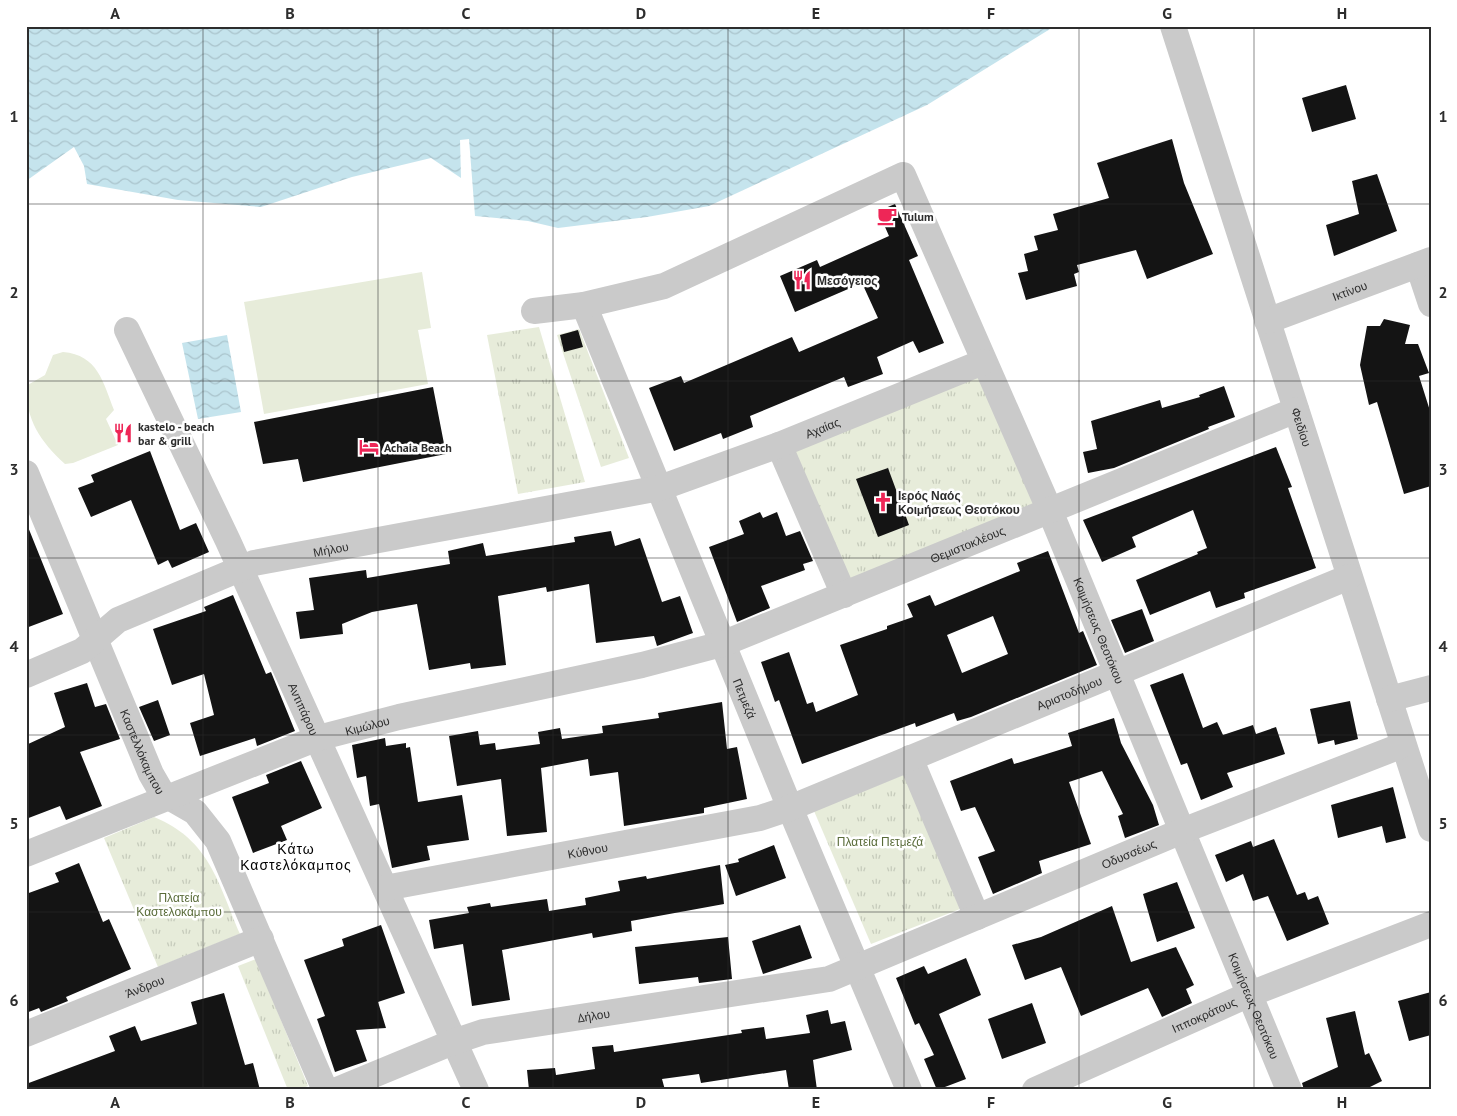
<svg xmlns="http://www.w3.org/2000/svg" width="1457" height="1116" font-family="'PT Sans',sans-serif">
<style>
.grass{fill:#e7ecda}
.park{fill:url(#park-tufts)}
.water{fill:url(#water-waves)}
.building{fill:#141414;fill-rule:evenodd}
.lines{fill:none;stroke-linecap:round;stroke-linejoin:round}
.street{stroke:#cacaca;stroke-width:26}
.grid{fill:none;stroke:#2d2d2d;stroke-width:1;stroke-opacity:0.55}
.labels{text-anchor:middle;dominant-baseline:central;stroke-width:5;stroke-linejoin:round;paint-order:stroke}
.poi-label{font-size:12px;font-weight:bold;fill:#2d2d2d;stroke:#fff;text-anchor:start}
.street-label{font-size:12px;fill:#2d2d2d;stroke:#fff}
.park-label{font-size:12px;fill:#596b39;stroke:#fff}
.neighbourhood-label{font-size:14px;letter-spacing:1px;fill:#000;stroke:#fff}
.neatline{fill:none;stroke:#2d2d2d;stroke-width:2}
.grid-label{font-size:16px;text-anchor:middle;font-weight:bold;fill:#2d2d2d}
</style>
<defs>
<pattern id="park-tufts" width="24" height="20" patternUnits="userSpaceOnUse" patternTransform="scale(1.25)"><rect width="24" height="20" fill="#e7ecda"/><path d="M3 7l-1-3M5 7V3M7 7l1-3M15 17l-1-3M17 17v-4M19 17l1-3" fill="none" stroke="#c6cbbb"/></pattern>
<pattern id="water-waves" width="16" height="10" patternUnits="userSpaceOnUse" patternTransform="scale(1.25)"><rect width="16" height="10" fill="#c5e4ed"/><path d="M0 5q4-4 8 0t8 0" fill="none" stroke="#aac4cc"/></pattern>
</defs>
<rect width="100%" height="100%" fill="#fff"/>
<path class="grass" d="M422 272 431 328 418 330 428 384 264 414 244 302Z
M63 352C98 355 103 382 114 410L106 419 118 445 73 463 65 464C40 441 26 420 26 386L45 375 53 355Z"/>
<path class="park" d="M539 327 585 482 518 494 487 335Z
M579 329 629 458 601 467 557 335Z
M983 362 1050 511 844 595 779 445Z
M905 774 960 909 871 944 814 811Z
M154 817C210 840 218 883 240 934L158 967 104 838Z
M256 959 308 1086 298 1090H288L238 966Z"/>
<path class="water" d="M26 26H1055L927 105 709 206 647 217 558 228 528 221 475 216 469 139 460 140 461 178 431 158 352 177 261 207 178 200 87 184 84 166 74 147 26 181Z
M227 335 241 412 198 419 182 343Z"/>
<path class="building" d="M1346 85 1356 119 1312 132 1302 98Z
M1172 139 1184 183 1213 254 1147 279 1136 250 1077 265 1079 272 1074 274 1077 286 1026 300 1018 273 1028 271 1024 254 1038 250 1034 236 1058 230 1053 214 1109 198 1097 163Z
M1377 174 1397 231 1334 256 1326 225 1359 214 1352 181Z
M895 204 918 256 909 260 944 343 919 353 913 341 877 357 883 374 848 387 844 377 750 416 753 427 723 439 721 433 674 451 649 388 681 376 684 383 792 337 799 352 878 318 862 283 795 312 780 276 817 260 820 267 889 236 878 211Z
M1384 319 1410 325 1405 344H1418L1429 373 1419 376 1431 414V486L1404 494 1377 402 1369 405 1360 365 1367 326H1380Z
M578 330 583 347 564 352 560 335Z
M1224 386 1235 417 1208 427 1209 429 1114 468 1088 473 1083 452 1097 449 1091 421 1160 400 1162 408 1200 397 1199 395Z
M433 387 446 454 303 482 298 459 263 464 254 422Z
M1276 447 1292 487 1288 488 1316 568 1244 593 1245 598 1216 608 1210 591 1150 615 1136 580 1198 554 1197 552 1207 548 1193 510 1132 537 1136 547 1102 562 1083 520Z
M150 451 180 530 196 523 209 552 172 568 168 560 158 565 131 500 91 517 78 488 94 482 91 475Z
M888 468 909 525 878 537 856 479Z
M760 512 763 518 777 512 786 536 800 531 813 561 803 564 805 570 761 586 770 608 737 622 709 547 744 534 739 521Z
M26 522 63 614 26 628Z
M611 531 615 546 640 538 662 602 680 596 693 633 657 646 654 636 596 643 589 584 547 592 546 587 498 596 506 665 471 669 470 663 429 670 417 604 372 612 342 624 343 634 300 639 296 612 314 610 309 578 366 570 367 578 450 564 448 551 483 543 486 556 575 542 574 537Z
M1048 551 1079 633 1083 631 1097 665 971 717 957 721 954 713 916 727 915 723 802 764 779 700 775 702 761 662 789 652 807 704 813 702 816 712 858 695 840 645 887 629V626L913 617 907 604 930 595 935 606 1020 571 1017 563ZM993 616 1008 654 962 673 947 635Z
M233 595 266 674 271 672 295 731 257 746 255 738 200 756 190 723 214 715 204 674 172 685 153 629 206 611 204 607Z
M1142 609 1154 641 1125 653 1111 620Z
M1183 673 1203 728 1217 722 1223 735 1253 725 1256 734 1276 727 1285 754 1227 773 1233 787 1201 800 1187 763 1181 765 1150 685Z
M87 683 95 707 106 704 120 739 80 752 102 806 66 820 60 806 26 819V745L65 727 54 693Z
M158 700 170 735 154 741 139 707Z
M1350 701 1358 739 1335 745 1334 740 1318 744 1310 709Z
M722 702 727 749 737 747 747 799 704 808V813L624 826 618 772 590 776 588 759 541 768 547 832 507 836 501 779 457 786 449 736 478 731 480 745 495 743 496 750 540 744 538 732 560 728 562 739 603 733 602 726 659 718 658 713Z
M1114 718 1121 743 1153 805 1159 825 1125 838 1118 816 1123 814 1102 771 1069 782 1091 844 1039 861 1042 873 993 894 978 857 995 851 975 807 961 811 950 781 1012 758 1014 764 1072 746 1068 733Z
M385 738 386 746 406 743V748L410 747 418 802 462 795 469 840 427 846 430 860 392 868 379 804 370 806 366 776 357 778 352 745Z
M301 761 322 808 281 826 287 840 253 853 232 797 269 783 266 775Z
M1393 787 1406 838 1386 843 1382 826 1338 838 1331 805Z
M1274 839 1297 895 1305 892 1308 900 1318 896 1329 924 1287 941 1268 896 1253 901 1243 874 1226 882 1215 855 1251 841 1253 847Z
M774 845 786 878 736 896 725 865 739 862 738 859Z
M79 863 103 922 109 919 131 969 66 997 68 1001 41 1012 39 1008 26 1013V894L59 882 55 873Z
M720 865 724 904 631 921 632 931 593 938 592 933 502 950 510 1000 472 1006 463 944 434 949 429 920 469 913 467 907 490 903 491 907 547 899 549 911 586 905 585 898 620 891 618 881 646 876 647 879Z
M1177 882 1195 928 1157 942 1143 894Z
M1112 906 1131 962 1176 947 1194 985 1186 989 1192 1003 1162 1017 1148 988 1081 1016 1061 967 1025 980 1012 945 1041 937Z
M381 925 405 993 378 1002 386 1028 356 1030 367 1061 335 1072 317 1019 325 1016 304 960 344 946 342 939Z
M800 925 812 958 763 974 752 941Z
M728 937 732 979 699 983 698 977 639 984 635 947Z
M966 958 981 995 939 1014 966 1079 937 1090 924 1059 934 1055 919 1023 915 1025 896 978 924 966 928 974Z
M1431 992V1035L1409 1041 1398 1001Z
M224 993 245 1065 253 1063 260 1090H26V1084L115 1051 109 1036 135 1026 141 1041 197 1024 191 1002Z
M1032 1003 1046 1043 1002 1059 988 1019Z
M828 1010 831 1024 845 1021 852 1050 813 1060 817 1090H789L786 1070 701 1083 699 1074 662 1079 665 1090H529L527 1070 555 1068 556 1075 595 1069 592 1047 613 1045 614 1052 742 1033 741 1030 764 1027 766 1039 810 1033 806 1015Z
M1355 1011 1365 1055 1369 1053 1382 1081 1364 1090H1304L1302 1083 1338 1067 1326 1018Z"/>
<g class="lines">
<g class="street">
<path id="s1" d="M1173 26 1431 829"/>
<path d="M1418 265 1431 304"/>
<path id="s2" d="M584 305 790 808 909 1090"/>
<path id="s3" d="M534 311 584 305 664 286 903 175 1050 511 1289 1090"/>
<path id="s4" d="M1267 321 1431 260"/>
<path id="s5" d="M127 330 228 541 476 1090"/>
<path d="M779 445 844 595"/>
<path id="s6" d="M26 473 151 774 162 793 195 812 218 841 325 1090"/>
<path id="s7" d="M26 675 82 651 118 620 254 563 660 488 779 445 983 362"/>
<path d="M1389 699 1431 688"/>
<path d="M910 758 977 917"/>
<path id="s8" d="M26 854 318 738 399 717 642 665 722 644 1296 410"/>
<path id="s9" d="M385 888 760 818 790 808 1349 577"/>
<path id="s10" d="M26 1034 261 939"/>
<path id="s11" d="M337 1090 453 1042 483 1032 829 979 1182 831 1403 745"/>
<path id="s12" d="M1035 1090 1250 994 1431 924"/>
</g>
</g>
<path class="grid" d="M203 26V1090M378 26V1090M553 26V1090M728 26V1090M904 26V1090M1079 26V1090M1254 26V1090M26 204H1431M26 381H1431M26 558H1431M26 735H1431M26 912H1431"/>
<defs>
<symbol id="cafe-bare" viewBox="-9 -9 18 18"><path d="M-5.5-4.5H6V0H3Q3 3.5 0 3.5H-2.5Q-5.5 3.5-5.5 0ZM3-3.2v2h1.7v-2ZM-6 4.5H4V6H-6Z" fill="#ee2657" stroke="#fff" stroke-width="2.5" paint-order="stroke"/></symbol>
<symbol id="restaurant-bare" viewBox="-9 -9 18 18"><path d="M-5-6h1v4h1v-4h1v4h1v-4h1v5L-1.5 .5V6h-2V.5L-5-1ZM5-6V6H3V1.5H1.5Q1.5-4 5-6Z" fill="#ee2657" stroke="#fff" stroke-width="2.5" paint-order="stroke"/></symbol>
<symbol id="hotel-bare" viewBox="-9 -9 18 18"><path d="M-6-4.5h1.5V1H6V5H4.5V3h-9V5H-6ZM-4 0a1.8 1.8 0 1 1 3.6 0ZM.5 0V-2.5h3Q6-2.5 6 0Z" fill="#ee2657" stroke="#fff" stroke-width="2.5" paint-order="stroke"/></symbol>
<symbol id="church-bare" viewBox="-9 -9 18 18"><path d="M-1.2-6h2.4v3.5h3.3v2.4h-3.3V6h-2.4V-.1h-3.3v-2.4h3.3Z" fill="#ee2657" stroke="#fff" stroke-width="2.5" paint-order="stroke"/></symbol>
</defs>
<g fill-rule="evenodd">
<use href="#cafe-bare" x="873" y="202" width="28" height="28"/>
<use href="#restaurant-bare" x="788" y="266" width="28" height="28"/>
<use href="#restaurant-bare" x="109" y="419" width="28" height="28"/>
<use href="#hotel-bare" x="355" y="433" width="28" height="28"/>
<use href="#church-bare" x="869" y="488" width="28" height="28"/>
</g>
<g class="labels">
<g class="poi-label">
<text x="902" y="216">Tulum</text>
<text x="817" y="280">Μεσόγειος</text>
<text x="138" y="426">kastelo - beach<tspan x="138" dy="14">bar &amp; grill</tspan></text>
<text x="384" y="447">Achaia Beach</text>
<text x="898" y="495">Ιερός Ναός<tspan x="898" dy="14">Κοιμήσεως Θεοτόκου</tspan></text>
</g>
<g class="street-label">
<text stroke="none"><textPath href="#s4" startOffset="88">Ικτίνου</textPath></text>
<text stroke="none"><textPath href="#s7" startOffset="842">Αχαίας</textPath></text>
<text stroke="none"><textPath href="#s1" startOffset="421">Φειδίου</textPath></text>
<text stroke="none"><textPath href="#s8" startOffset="994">Θεμιστοκλέους</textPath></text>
<text stroke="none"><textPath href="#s7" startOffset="334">Μήλου</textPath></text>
<text stroke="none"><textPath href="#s3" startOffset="892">Κοιμήσεως Θεοτόκου</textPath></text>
<text stroke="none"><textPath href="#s9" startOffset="715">Αριστοδήμου</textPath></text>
<text stroke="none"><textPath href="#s2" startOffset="425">Πετμεζά</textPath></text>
<text stroke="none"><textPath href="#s5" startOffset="418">Αντιπάρου</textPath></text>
<text stroke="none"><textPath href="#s8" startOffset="365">Κιμώλου</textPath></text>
<text stroke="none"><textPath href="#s6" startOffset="302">Καστελλόκαμπου</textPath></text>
<text stroke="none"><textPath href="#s9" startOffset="206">Κύθνου</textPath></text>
<text stroke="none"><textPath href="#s11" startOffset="832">Οδυσσέως</textPath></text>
<text stroke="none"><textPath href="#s10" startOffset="128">Άνδρου</textPath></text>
<text stroke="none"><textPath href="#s3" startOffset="1298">Κοιμήσεως Θεοτόκου</textPath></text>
<text stroke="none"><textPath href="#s11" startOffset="269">Δήλου</textPath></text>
<text stroke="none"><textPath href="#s12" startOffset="185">Ιπποκράτους</textPath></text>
</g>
<g class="park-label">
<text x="880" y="841">Πλατεία Πετμεζά</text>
<text x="179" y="897">Πλατεία<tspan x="179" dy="14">Καστελοκάμπου</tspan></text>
</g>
<g class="neighbourhood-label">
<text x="296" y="849">Κάτω<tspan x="296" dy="16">Καστελόκαμπος</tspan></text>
</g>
</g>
<rect width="1457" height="1116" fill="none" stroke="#ffffff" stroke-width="55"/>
<rect x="28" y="28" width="1402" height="1060" class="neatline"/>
<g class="grid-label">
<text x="115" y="19">A</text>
<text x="290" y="19">B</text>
<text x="466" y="19">C</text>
<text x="641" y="19">D</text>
<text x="816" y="19">E</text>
<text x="991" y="19">F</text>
<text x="1167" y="19">G</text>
<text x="1342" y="19">H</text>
<text x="14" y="122">1</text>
<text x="1443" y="122">1</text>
<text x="14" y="298">2</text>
<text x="1443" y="298">2</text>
<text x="14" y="475">3</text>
<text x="1443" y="475">3</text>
<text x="14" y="652">4</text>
<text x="1443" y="652">4</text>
<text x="14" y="829">5</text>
<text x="1443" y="829">5</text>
<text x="14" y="1006">6</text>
<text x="1443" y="1006">6</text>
<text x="115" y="1108">A</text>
<text x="290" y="1108">B</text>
<text x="466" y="1108">C</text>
<text x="641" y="1108">D</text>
<text x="816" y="1108">E</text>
<text x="991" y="1108">F</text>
<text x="1167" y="1108">G</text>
<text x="1342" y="1108">H</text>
</g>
</svg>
